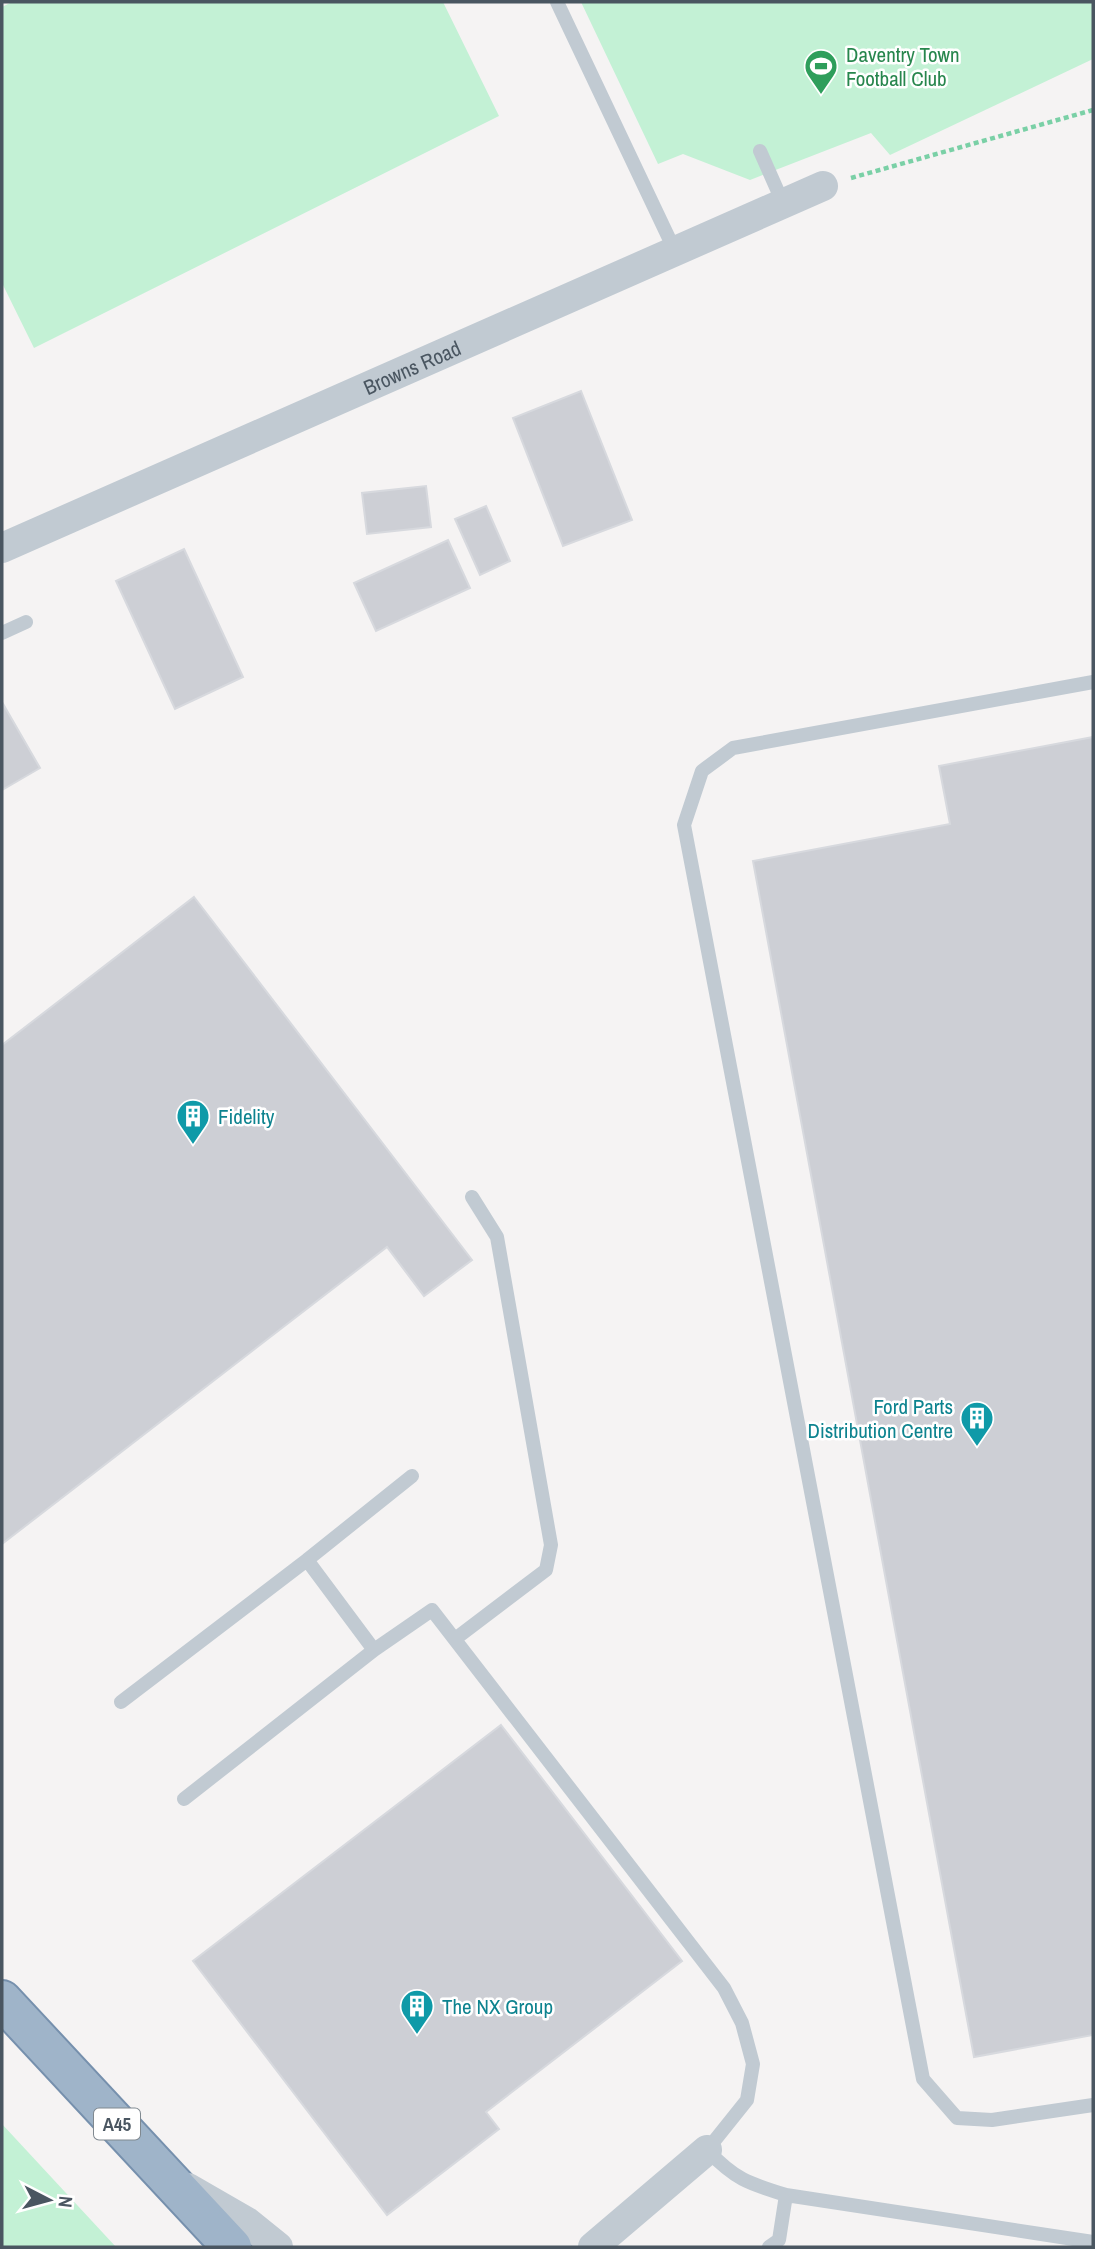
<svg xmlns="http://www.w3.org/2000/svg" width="1095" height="2249" font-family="'Archivo Narrow',sans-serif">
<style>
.green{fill:#c3f1d5}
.building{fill:#cdcfd5;stroke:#d7d9de;stroke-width:2}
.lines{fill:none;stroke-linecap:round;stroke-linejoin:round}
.trunk-casing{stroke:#7690ad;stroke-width:42}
.path{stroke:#7ad0a6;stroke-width:4.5;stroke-dasharray:5 3.5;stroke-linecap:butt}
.service{stroke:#c1cad2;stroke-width:14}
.minor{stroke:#c1cad2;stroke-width:30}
.trunk{stroke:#9fb4c9;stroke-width:38}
.labels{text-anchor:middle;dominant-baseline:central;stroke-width:5;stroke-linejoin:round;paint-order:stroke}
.shield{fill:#fff;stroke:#808990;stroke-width:2}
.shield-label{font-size:19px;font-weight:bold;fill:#4a5661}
.leisure-label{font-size:21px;fill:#27864d;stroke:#fff;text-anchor:start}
.street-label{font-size:21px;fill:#4a5661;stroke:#fff}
.culture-label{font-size:21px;fill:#0d838f;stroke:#fff;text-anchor:start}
</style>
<rect width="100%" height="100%" fill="#f5f3f3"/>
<path class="green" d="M12 2H443L499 116 34 348 2 283V7Z
M581 2H1093V59L890 155 871 133 750 180 683 154 658 164Z
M2 2124 116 2247H2Z"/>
<path class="building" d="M581 391 632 520 563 546 513 418Z
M426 486 431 527 367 534 362 493Z
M486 506 510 561 480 575 455 519Z
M448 540 470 588 376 631 354 583Z
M184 549 243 677 175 709 116 581Z
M2 702 40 768 2 790Z
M1093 737V2035L974 2057 753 861 950 824 939 766Z
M194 897 472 1260 424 1296 387 1247 2 1544V1045Z
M501 1725 682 1961 486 2112 499 2129 387 2215 193 1961Z"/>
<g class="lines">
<defs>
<path id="trunk" d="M2 2000 232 2247"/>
</defs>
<use href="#trunk" class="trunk-casing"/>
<path class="path" d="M851 178 1093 110"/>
<path class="service" d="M557 2 675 251
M760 151 783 203
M2 633 26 622
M1093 682 733 748 702 771 684 825 923 2079 957 2118 992 2120 1093 2105
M307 1560 374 1650
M455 1639 546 1570 551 1545 497 1237 472 1197
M121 1702 307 1560 412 1476
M184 1799 374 1650 432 1610 724 1988 742 2023 753 2064 747 2100 707 2150C735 2179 747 2183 786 2195L1093 2242
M769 2247 779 2240 786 2195"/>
<g class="minor">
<path id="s1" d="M2 548 823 186"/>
<path d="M188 2188 247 2222 278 2247"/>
<path d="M593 2247 707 2150"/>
</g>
<use href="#trunk" class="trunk"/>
</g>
<defs>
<symbol id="stadium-pin" viewBox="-11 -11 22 30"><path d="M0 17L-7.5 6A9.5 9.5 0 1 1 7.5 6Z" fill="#2e9e5b" stroke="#fff"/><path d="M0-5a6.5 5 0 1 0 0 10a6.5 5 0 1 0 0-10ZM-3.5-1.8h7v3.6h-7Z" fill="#fff"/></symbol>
<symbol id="building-pin" viewBox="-11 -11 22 30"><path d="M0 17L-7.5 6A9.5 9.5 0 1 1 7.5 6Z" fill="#0f9aa8" stroke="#fff"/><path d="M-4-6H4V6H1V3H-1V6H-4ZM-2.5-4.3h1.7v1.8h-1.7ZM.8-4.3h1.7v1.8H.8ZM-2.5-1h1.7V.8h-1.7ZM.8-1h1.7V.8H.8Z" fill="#fff"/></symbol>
</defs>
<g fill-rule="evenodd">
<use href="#stadium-pin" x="802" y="47" width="38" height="52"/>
<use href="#building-pin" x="174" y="1097" width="38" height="52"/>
<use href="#building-pin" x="958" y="1399" width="38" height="52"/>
<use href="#building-pin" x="398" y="1987" width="38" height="52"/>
</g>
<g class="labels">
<rect class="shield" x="94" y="2108.5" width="46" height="31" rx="5"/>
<g class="shield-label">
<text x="117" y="2124">A45</text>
</g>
<g class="leisure-label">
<text x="846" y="54">Daventry Town<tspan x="846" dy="24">Football Club</tspan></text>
</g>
<g class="street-label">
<text stroke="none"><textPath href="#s1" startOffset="448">Browns Road</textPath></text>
</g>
<g class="culture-label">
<text x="218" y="1116">Fidelity</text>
<text x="953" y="1406" text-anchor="end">Ford Parts<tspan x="953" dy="24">Distribution Centre</tspan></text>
<text x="442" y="2006">The NX Group</text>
</g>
</g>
<rect width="1095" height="2249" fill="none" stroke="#4a5661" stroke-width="7"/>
<g transform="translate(49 2200) rotate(96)" stroke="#ffffff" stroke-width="5" paint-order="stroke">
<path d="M0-5L12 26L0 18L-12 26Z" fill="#4a5661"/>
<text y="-10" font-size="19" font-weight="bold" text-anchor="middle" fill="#4a5661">N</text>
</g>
</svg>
